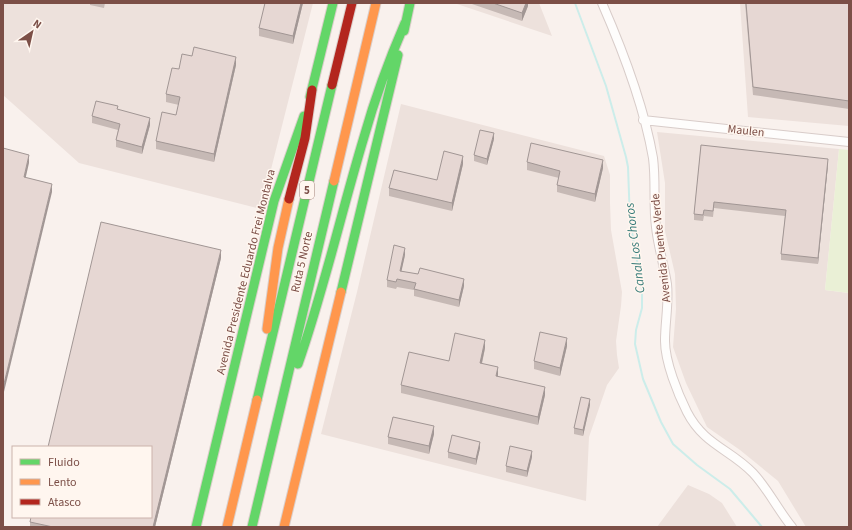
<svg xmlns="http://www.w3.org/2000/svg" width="852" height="530" font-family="'Source Sans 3',sans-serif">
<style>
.industrial{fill:#ede1dc}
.green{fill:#eaf0d6}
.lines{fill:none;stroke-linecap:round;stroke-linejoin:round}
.stream{stroke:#ccedea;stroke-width:2}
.street-casing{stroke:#d8ccc9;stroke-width:10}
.fast-casing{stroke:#daceca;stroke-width:11}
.slow-casing{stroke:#daceca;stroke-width:11}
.jam-casing{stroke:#daceca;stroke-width:11}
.street{stroke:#fefdfc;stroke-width:8}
.fast{stroke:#63d668;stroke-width:9}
.slow{stroke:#ff974d;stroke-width:9}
.jam{stroke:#b3261e;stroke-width:9}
.wall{fill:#c6b9b5}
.shaded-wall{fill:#a19694}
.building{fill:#e6d7d3;stroke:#a19694}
.labels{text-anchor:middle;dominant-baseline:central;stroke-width:3;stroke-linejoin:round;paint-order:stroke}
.shield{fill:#fff6ef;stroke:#a38179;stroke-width:1}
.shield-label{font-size:11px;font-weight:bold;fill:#7c4f47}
.street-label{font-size:12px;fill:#7c4f47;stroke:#fff6ef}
.water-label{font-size:13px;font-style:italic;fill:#367b79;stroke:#fff6ef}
</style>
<rect width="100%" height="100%" fill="#f9f1ed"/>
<path class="industrial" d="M3 3H313L261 209 79 163 3 95Z
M454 3H539L552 36Z
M740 3H849V126L748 117Z
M401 104 604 156 610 175V203L611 230 622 292 621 306 616 341 617 355 619 368 607 385 589 437 586 501 321 434 357 292Z
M657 132 839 149 825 290 849 293V527H806L778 481 740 450 707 427 686 383 673 347 676 309 675 274 665 231V183Z
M688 485 709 494 722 503 737 527H657Z"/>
<path class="green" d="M839 149 849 150V293L825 290Z"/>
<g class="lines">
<path class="stream" d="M575 3 606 86 626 157 628 167 630 221 642 289V308L636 330 635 344 643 379 661 422 673 444 697 465 730 489 762 527"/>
<defs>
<path id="street" d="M602 3C623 51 644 106 653 158 656 181 653 204 656 227 658 246 664 265 667 284 669 303 665 322 665 341 665 362 678 394 687 412 704 445 730 449 753 473 768 489 778 510 792 527
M643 120 849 142"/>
<path id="fast" d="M404 31 410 3
M310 97 333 3
M341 292 398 55
M298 364C324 290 341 213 364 137 375 98 389 60 405 23
M257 400 332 85
M196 527 274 201 304 116
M252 527 334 181"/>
<path id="slow" d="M334 181 376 3
M267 329 278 248 289 199
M227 527 257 400
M284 527 341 292"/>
<path id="jam" d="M332 85 352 3
M289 199 305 138 312 90"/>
</defs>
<use href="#street" class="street-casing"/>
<use href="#fast" class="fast-casing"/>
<use href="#slow" class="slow-casing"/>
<use href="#jam" class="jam-casing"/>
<use href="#street" class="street"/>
<use href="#fast" class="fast"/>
<use href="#slow" class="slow"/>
<use href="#jam" class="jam"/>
</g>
<path class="wall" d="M90 3H105L104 8 90 5Z
M303 3 293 44 259 36V28Z
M469 3H528V6L522 21Z
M745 3H849V109L753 95Z
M236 65 214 162 156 149V141L176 115 179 105 166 102V94L179 69Z
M118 109 150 125 142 154 116 147V140L118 130 92 123V116Z
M494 139 487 165 474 161V155Z
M701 145 828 165 818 264 781 260V254L785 216 714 208 713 217 704 216 703 221 694 220V214Z
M527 162 603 168 595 202 557 192V185L559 178 527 170Z
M463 164 452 211 389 196V188L437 180Z
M405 255 401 271 464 286 459 307 414 296V290L397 287 396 289 387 287V280Z
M221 258 155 527H30V522Z
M567 346 560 376 534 369V361Z
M485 348 482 364 498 375V376L545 395 538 425 401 393V385L449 361Z
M590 405 583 436 574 434V428Z
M434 434 429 454 388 444V437Z
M480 448 476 465 448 458V452Z
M532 457 527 477 506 472V466Z"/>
<path class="shaded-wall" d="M301 3H303L293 44V36Z
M526 3H528V6L522 21V13Z
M236 57V65L214 162V154Z
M150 118V125L142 154V147Z
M494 133V139L487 165V159Z
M29 155V163L24 185V177Z
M463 156V164L452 211V203Z
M828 159V165L818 264V258Z
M603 160V168L595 202V194Z
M52 184V192L3 396V388Z
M405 248V255L400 278V271Z
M221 250V258L155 527H153Z
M464 279V286L459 307V300Z
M567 338V346L560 376V368Z
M485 340V348L480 371V363Z
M498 367V375L496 384V376Z
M545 387V395L538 425V417Z
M590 399V405L583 436V430Z
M434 426V434L429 454V446Z
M480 442V448L476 465V459Z
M532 451V457L527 477V471Z"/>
<path class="building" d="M265 3H301L293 36 259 28Z
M493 3H526L522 13Z
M746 3H849V101L753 87Z
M194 47 236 57 214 154 156 141 162 112 176 115 180 97 166 94 172 68 179 69 182 54 192 56Z
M96 101 118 106 117 109 150 118 142 147 116 140 120 124 92 116Z
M480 130 494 133 487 159 474 155Z
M531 143 603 160 595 194 557 185 560 171 527 162Z
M701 145 828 159 818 258 781 254 786 210 714 202 713 211 704 210 703 215 694 214Z
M3 148 29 155 24 177 52 184 3 388Z
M444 151 463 156 452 203 389 188 394 170 437 180Z
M101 222 221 250 153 527H53L30 522 31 517H151V447H48Z
M394 245 405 248 400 271 418 274 420 268 464 279 459 300 414 289 416 283 397 279 396 282 387 280Z
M540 332 567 338 560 368 534 361Z
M455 333 485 340 480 363 498 367 496 376 545 387 538 417 401 385 409 352 449 361Z
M581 397 590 399 583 430 574 428Z
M393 417 434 426 429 446 388 437Z
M452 435 480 442 476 459 448 452Z
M510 446 532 451 527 471 506 466Z"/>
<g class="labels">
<rect class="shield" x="300" y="181" width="14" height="18" rx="3"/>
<g class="shield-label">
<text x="307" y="190">5</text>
</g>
<g class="street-label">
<text transform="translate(746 131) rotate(6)">Maulen</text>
<text transform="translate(661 248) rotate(-96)">Avenida Puente Verde</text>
<text transform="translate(302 262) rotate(-77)">Ruta 5 Norte</text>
<text transform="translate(246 272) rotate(-76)">Avenida Presidente Eduardo Frei Montalva</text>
</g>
<g class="water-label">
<text transform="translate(635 248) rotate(-97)">Canal Los Choros</text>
</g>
</g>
<rect width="852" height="530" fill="none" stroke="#7c4f47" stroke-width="8"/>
<rect x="12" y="446" width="140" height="72" fill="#fff6ef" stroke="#cbb3ac"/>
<rect x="20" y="459" width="20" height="6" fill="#63d668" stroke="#cbb3ac"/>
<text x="48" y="466" font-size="12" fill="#7c4f47">Fluido</text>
<rect x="20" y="479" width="20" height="6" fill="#ff974d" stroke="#cbb3ac"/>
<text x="48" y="486" font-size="12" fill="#7c4f47">Lento</text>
<rect x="20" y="499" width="20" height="6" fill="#b3261e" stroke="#cbb3ac"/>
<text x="48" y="506" font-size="12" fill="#7c4f47">Atasco</text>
<g transform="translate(32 32) rotate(34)" stroke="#fff6ef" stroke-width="3" paint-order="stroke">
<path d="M0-3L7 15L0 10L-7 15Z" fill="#7c4f47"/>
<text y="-6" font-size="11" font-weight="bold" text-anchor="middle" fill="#7c4f47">N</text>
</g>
</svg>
